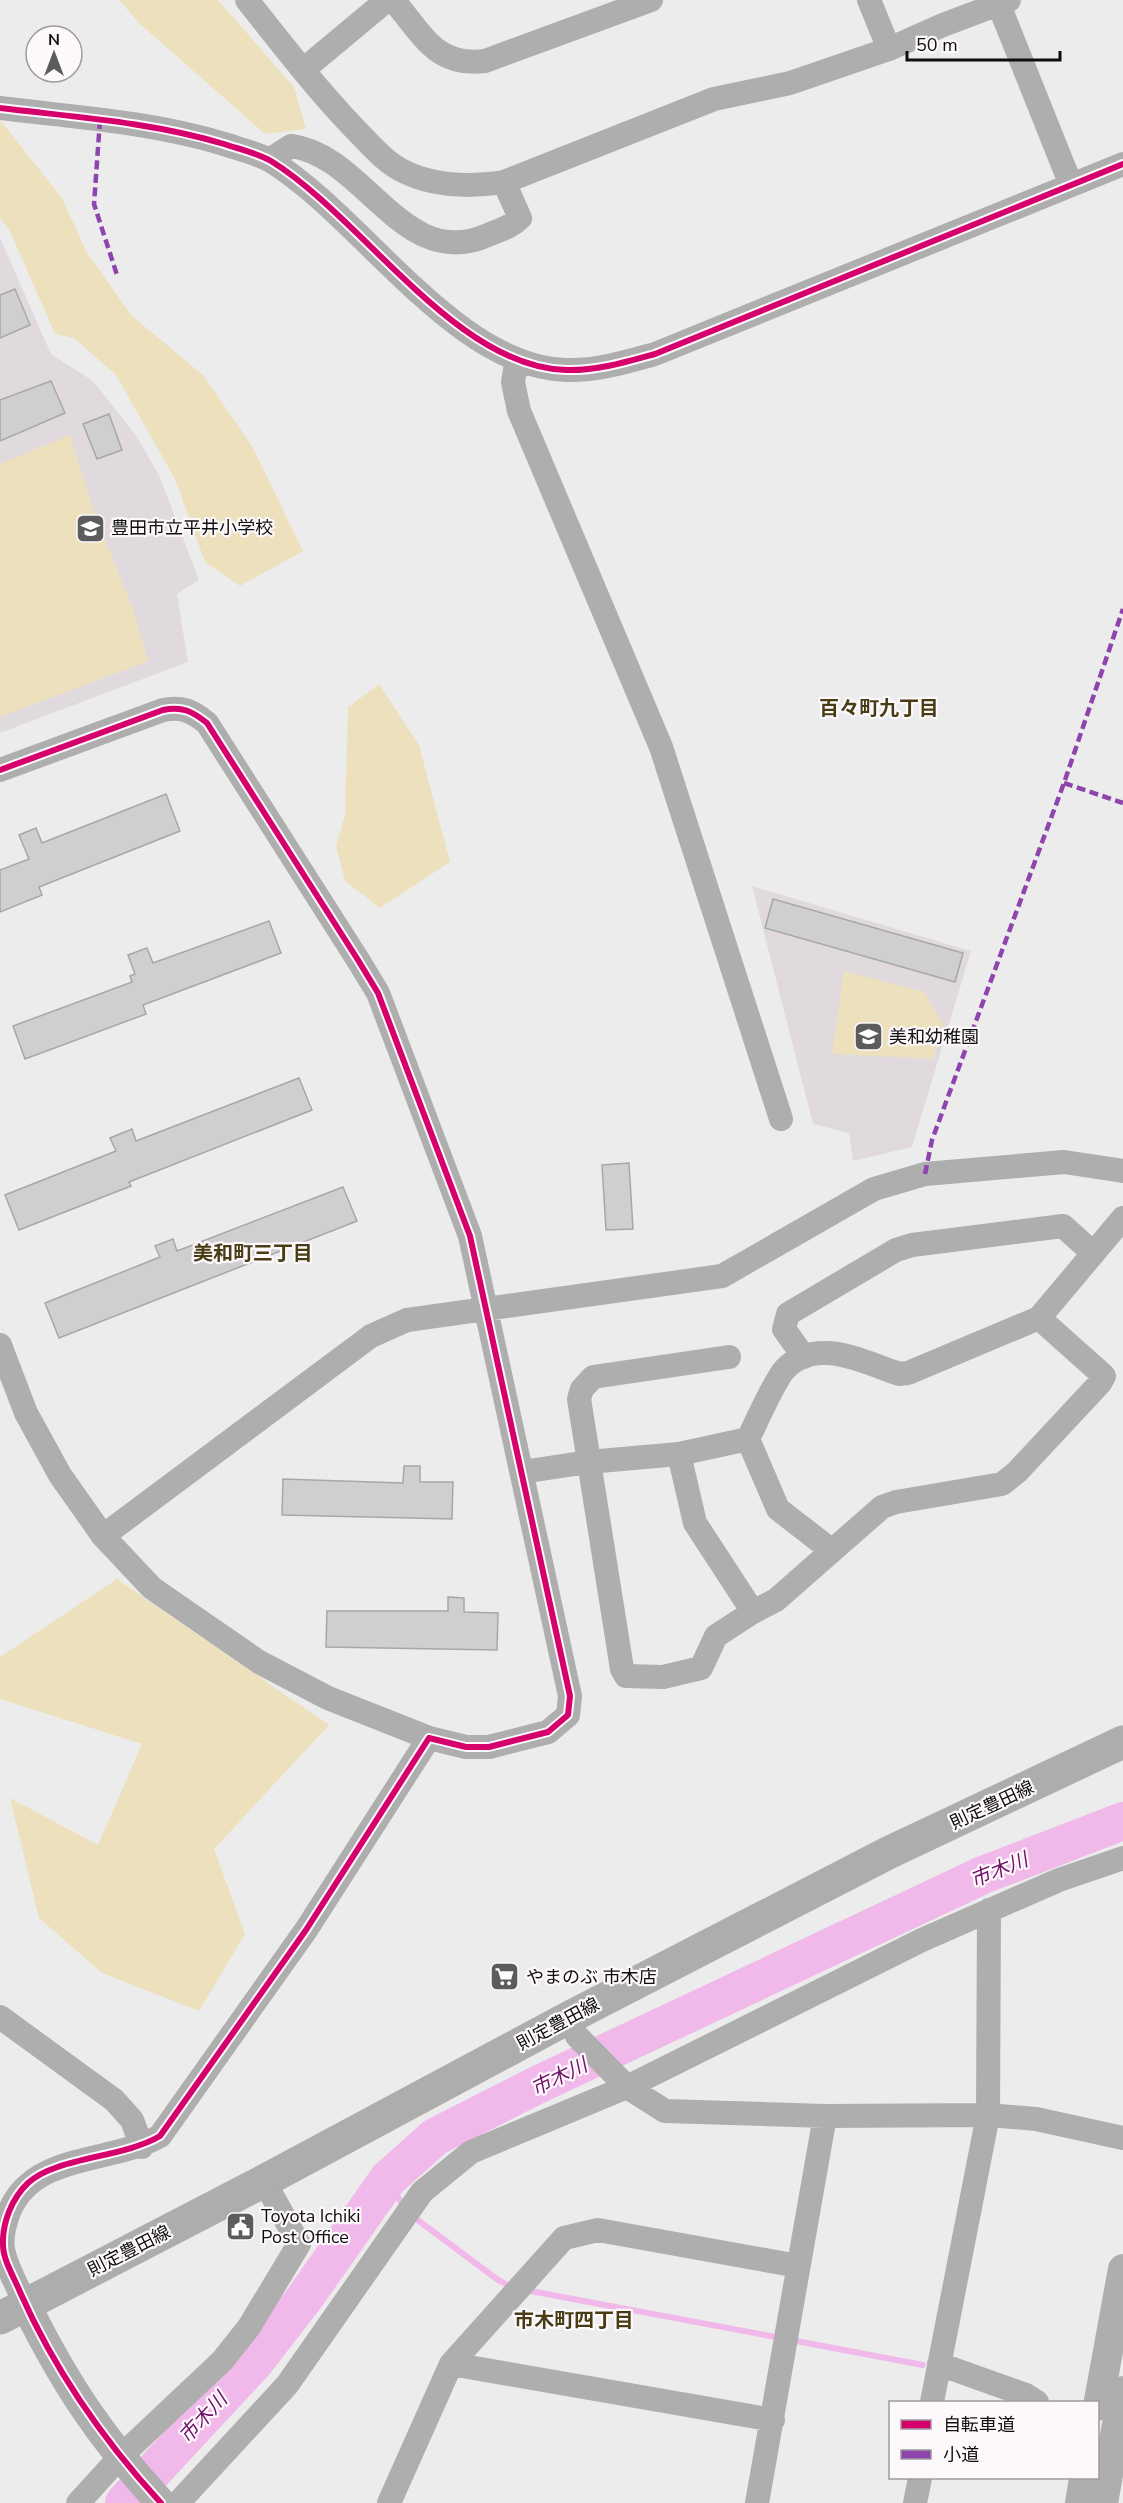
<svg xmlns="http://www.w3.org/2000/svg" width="1123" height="2503" font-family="'Nunito Sans','Noto Sans JP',sans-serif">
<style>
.built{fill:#e0dadf}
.green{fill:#ece1bc}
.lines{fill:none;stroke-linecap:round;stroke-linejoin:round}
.stream{stroke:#f0b9e9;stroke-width:6}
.river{stroke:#f0b9e9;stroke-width:38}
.building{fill:#d0cfd0;stroke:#a8a7a8;stroke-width:1.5}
.minor{stroke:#aeaeae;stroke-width:24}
.tertiary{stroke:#aeaeae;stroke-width:30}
.secondary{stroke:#adadad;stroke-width:33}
.quiet{stroke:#8e44ad;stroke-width:4.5;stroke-dasharray:9 4.5;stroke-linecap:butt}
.cycleway-casing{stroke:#fcf8fb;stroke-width:10}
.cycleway{stroke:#d6006c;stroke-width:6}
.labels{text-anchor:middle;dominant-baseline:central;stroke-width:4.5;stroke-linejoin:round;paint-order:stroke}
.poi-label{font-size:18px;fill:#0f0e0f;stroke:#fcf8fb;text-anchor:start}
.street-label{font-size:18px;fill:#0f0e0f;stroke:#fcf8fb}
.neighbourhood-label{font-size:20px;font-weight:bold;fill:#473c13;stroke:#fcf8fb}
.water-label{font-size:20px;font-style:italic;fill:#701369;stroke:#fcf8fb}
</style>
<rect width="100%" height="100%" fill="#edeced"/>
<path class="built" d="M0 238 51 354 93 381 135 434 159 475 199 580 177 594 188 662 0 733Z
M752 886 971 951 912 1147 853 1161 849 1133 813 1124Z"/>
<path class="green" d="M119 0H218L294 87 306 129 265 134 140 24Z
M0 120 62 198 86 251 131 315 203 375 252 446 303 551 240 586 205 562 175 479 116 375 74 338 55 334 10 231 0 218Z
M70 435 93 509 133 609 148 661 0 717V464Z
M379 684 419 745 450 862 380 908 345 881 336 846 345 815 348 707Z
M844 971 924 992 943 1024 933 1059 832 1054Z
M117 1579 329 1725 214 1849 245 1934 199 2011 102 1973 39 1918 10 1798 98 1845 142 1744 0 1699V1657Z"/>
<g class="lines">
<path class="stream" d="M388 2179 404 2208
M411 2215 498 2280 512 2287
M525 2290 781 2338
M791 2340 923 2365"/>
<path class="river" d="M124 2503 255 2362 306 2296 388 2179 435 2137 535 2086 983 1875 1123 1821"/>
</g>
<path class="building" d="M15 289 30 325 0 338V295Z
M51 381 65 413 0 441V400Z
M109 414 122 450 97 459 83 424Z
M166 794 180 831 39 887 42 895 0 912V870L29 859 19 835 36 828 42 843Z
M773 899 963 953 955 982 765 928Z
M269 921 281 953 143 1005 146 1014 25 1059 13 1026 132 982 130 976 135 974 128 955 147 948 153 963Z
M299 1078 312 1110 129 1182 131 1186 19 1230 5 1195 116 1151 110 1138 132 1129 136 1141Z
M629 1163 633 1229 606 1230 602 1165Z
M343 1187 357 1221 59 1338 45 1303 160 1257 155 1246 173 1239 177 1251Z
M404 1466H420V1482H453L452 1519 282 1515 283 1479 403 1483Z
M448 1597 464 1598V1612L498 1613 497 1650 326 1647 327 1611H448Z"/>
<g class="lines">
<path class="minor" d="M247 0C281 43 315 87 353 127 369 143 384 162 405 172 436 187 471 187 504 182L714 99 790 83 889 49 943 25 1009 0
M393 0C423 34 435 67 485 61L651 0
M869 0 889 49
M997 0 1071 185
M303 70 387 0
M0 108C74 117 152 122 224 144 239 149 257 153 271 161 362 217 455 367 566 370 596 371 626 362 655 354L1123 164
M269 160 291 146C365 155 403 273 488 235 500 230 511 227 520 218L504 182
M517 359 513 382 519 411 661 747 781 1119
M0 770 163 710C182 706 192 711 207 723L358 960 378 993 470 1236 570 1696 568 1715 548 1732 489 1747H466L429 1738 306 1930 160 2136C112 2164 33 2152 9 2212 5 2223 1 2237 3 2249 6 2267 18 2287 26 2305
M0 1345 26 1413 60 1475 103 1536 152 1588 259 1662 328 1698 429 1738
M729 1357 593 1377 582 1389 579 1399 622 1669 626 1676 663 1677 701 1668 716 1636 753 1612 776 1600 882 1507 896 1502 1002 1484 1017 1472 1100 1383 1104 1376 1039 1318
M804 1357 784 1329 788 1314 896 1250 912 1245 1063 1226 1093 1253
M748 1439 778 1509 831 1550
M679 1454 695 1523 753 1612
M522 1472 588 1462 679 1454 748 1439C756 1423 774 1381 785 1369 816 1336 864 1362 899 1374L908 1373 1039 1318 1123 1218
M103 1536 371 1336 407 1320 722 1276 874 1189 925 1174 1064 1162 1123 1171
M0 2017 114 2100 132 2120 142 2147
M568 2018 577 2036 627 2087 665 2111 825 2116 988 2115 1036 2119 1123 2138
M451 2364 773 2420
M939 2364 1026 2395 1037 2402
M932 2402 988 2115 989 1910
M78 2503 119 2458 222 2361 249 2327 299 2244 264 2181
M178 2503 287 2385 422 2192 471 2152 627 2087 922 1940 1059 1880 1123 1858
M389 2503 451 2364 564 2238 598 2230 798 2266
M757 2503 825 2116
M915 2503 920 2478"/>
<path class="tertiary" d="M26 2305C65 2384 101 2438 161 2503
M1098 2406 1123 2269
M1080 2503 1084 2478
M1103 2503 1123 2391"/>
<path class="secondary" d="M0 2318 264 2181 568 2018 888 1853 1123 1742"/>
<path class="quiet" d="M100 120 94 204 117 275
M1064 783 1123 803
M925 1174 932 1140 1064 783 1123 609"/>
<defs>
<path id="cycleway" d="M0 108C74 117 152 122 224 144 239 149 257 153 271 161 362 217 455 367 566 370 596 371 626 362 655 354L1123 164
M0 770 163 710C182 706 192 711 207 723L358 960 378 993 470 1236 570 1696 568 1715 548 1732 489 1747H466L429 1738 306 1930 160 2136C123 2158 56 2157 28 2183 12 2198 2 2223 3 2245 3 2260 14 2277 20 2292 55 2371 102 2439 161 2503"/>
</defs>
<use href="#cycleway" class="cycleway-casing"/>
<use href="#cycleway" class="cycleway"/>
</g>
<defs>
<symbol id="school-square" viewBox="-11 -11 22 22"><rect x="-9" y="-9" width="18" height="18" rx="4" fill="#5d5c5d" stroke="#fcf8fb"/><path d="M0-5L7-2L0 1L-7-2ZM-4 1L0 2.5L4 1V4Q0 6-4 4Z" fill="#fff"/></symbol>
<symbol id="supermarket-square" viewBox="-11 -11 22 22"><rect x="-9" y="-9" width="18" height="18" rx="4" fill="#5d5c5d" stroke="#fcf8fb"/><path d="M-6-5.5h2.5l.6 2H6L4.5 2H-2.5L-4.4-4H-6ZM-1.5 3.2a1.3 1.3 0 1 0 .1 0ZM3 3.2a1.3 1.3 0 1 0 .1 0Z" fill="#fff"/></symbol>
<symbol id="civic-square" viewBox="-11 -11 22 22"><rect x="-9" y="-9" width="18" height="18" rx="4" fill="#5d5c5d" stroke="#fcf8fb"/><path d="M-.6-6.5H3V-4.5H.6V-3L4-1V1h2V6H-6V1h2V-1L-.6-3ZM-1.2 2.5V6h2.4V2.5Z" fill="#fff"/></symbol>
</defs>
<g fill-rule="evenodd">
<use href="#school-square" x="74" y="512" width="33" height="33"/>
<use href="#school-square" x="852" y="1020" width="33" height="33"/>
<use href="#supermarket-square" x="488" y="1960" width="33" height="33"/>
<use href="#civic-square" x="224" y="2210" width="33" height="33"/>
</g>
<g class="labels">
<g class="poi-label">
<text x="111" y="528">豊田市立平井小学校</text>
<text x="889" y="1037">美和幼稚園</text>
<text x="526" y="1977">やまのぶ 市木店</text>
<text x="261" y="2216">Toyota Ichiki<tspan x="261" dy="21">Post Office</tspan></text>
</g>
<g class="street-label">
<text transform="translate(992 1805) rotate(-25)">則定豊田線</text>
<text transform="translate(558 2024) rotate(-28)">則定豊田線</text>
<text transform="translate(129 2251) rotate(-27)">則定豊田線</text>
</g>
<g class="neighbourhood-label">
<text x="879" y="708">百々町九丁目</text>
<text x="253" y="1253">美和町三丁目</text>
<text x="574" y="2320">市木町四丁目</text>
</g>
<g class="water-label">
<text transform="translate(999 1870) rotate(-22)">市木川</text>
<text transform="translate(559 2077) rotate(-26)">市木川</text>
<text transform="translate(203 2418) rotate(-47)">市木川</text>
</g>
</g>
<rect x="889" y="2401" width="210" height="78" fill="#fcf8fb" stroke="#9d9a9d" stroke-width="1.5"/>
<rect x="901" y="2420" width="30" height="9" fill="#d6006c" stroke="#9d9a9d" stroke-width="1.5"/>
<text x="943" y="2431" font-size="18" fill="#0f0e0f">自転車道</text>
<rect x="901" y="2450" width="30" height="9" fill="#8e44ad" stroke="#9d9a9d" stroke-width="1.5"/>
<text x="943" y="2461" font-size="18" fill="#0f0e0f">小道</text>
<g transform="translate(54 54)"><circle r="28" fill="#fcf8fb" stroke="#9d9a9d" stroke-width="1.5"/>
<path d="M0-4.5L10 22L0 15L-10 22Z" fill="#5d5c5d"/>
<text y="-9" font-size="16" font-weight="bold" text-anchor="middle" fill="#0f0e0f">N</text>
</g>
<path d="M907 51v9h153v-9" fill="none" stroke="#0f0e0f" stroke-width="3"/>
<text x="916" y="51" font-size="18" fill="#0f0e0f" stroke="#fcf8fb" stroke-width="4.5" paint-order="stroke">50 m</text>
</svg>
